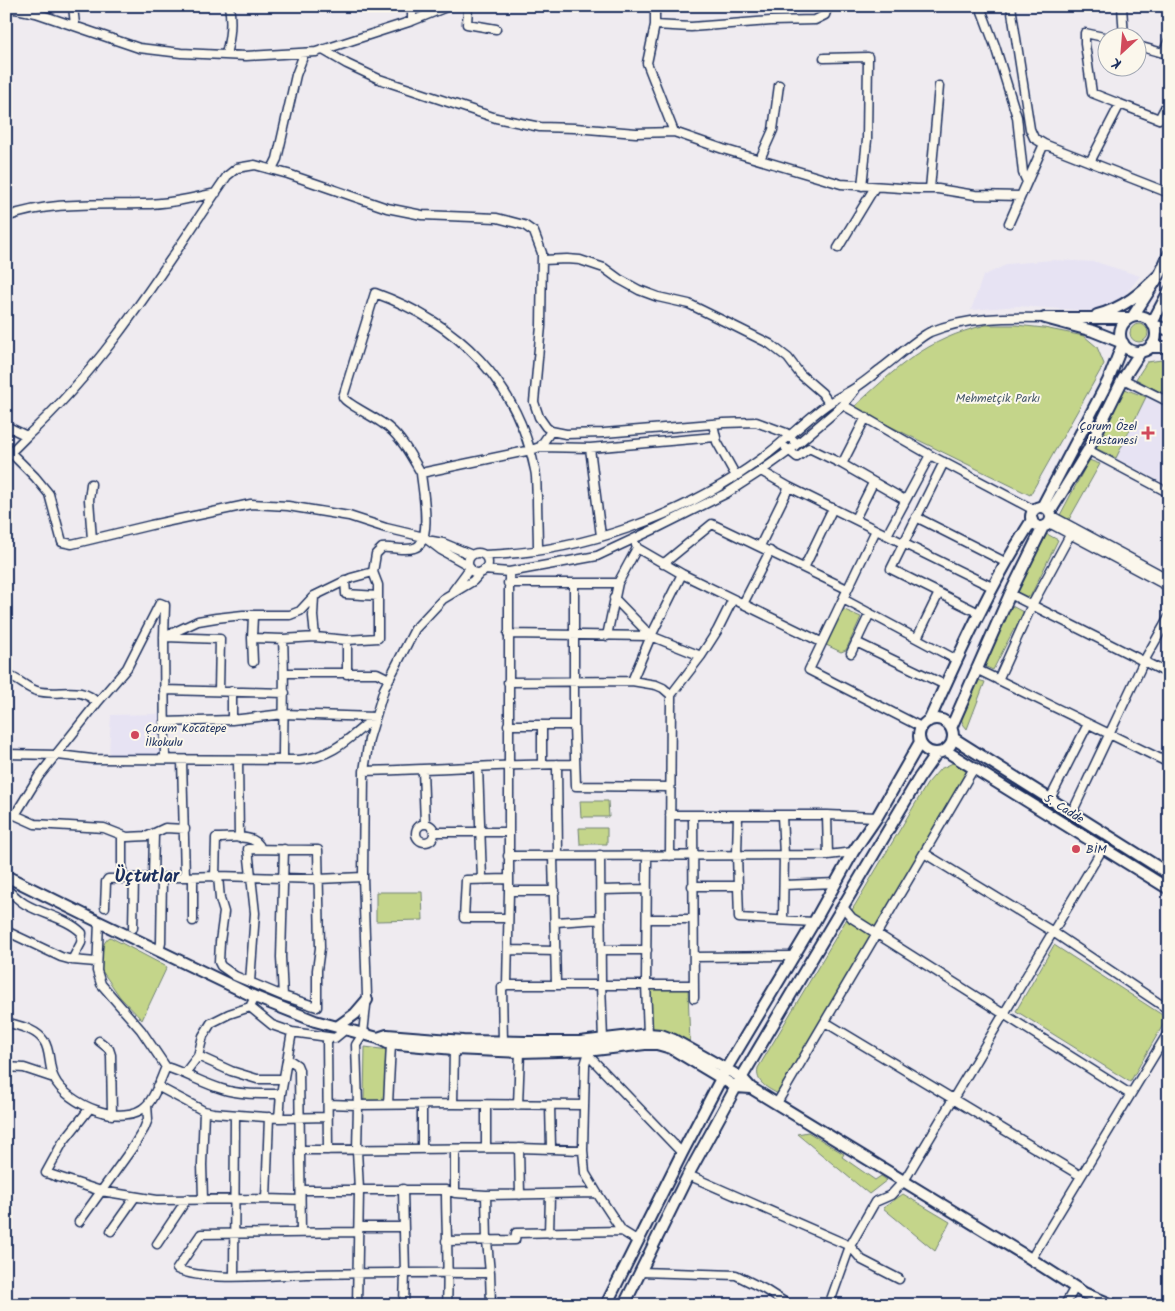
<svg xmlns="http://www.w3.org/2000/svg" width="1175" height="1311" font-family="Kalam,sans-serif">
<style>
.built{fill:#e7e3f3}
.green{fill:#c4d58a;stroke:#708274}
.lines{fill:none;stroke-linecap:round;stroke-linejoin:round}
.minor-casing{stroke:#1b2f5e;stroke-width:11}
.tertiary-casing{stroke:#1b2f5e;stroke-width:14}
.minor{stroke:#fbf7ec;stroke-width:8}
.tertiary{stroke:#fbf7ec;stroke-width:10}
.poi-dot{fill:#d1495b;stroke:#fbf7ec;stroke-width:2}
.labels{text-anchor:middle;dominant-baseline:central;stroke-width:4;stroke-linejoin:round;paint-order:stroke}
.park-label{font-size:12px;fill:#455869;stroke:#fbf7ec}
.poi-label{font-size:12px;fill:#1b2f5e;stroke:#fbf7ec;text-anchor:start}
.street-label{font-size:12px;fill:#1b2f5e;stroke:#fbf7ec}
.district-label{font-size:18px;font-weight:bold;fill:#1b2f5e;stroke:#fbf7ec}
</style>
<rect width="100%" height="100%" fill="#efebf0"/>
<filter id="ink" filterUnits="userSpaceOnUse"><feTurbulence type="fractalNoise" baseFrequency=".02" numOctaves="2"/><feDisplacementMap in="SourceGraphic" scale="10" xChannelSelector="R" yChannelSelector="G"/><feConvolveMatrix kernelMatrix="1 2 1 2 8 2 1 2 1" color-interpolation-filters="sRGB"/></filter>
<g filter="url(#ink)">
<path class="built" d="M1052 260 1096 262 1140 276 1125 295 1111 305 1092 311 1018 306 971 310 983 276 1008 264Z
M1146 397 1169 409V486L1116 458Z
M160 714 161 754 109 755 111 715Z"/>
<path class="green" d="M1130 333a9 9 0 1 1 18 0a9 9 0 1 1-18 0Z
M986 325H1016L1044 328 1084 336 1097 347 1104 364 1030 495 853 408C896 368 926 339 986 325Z
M1169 359V397L1136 379 1147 362Z
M1125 389 1146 397 1116 458 1095 448Z
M1089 460 1100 464 1067 523 1058 519Z
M1047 534 1058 540 1029 599 1016 593Z
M1010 605 1025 613 1017 630 1014 629 993 670 984 666Z
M840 608 861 617 846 650 841 652 822 643Z
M978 680 985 682 967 729 963 724 961 718Z
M955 762 967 771 778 1094C768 1088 755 1083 758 1068L927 784 940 769Z
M580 801H608L609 817H581Z
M579 828H607V844H580Z
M376 892H422L423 920 376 921Z
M110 937 167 967 142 1020 120 997 100 968C101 958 101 942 110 937Z
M1054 945 1167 1018 1130 1082 1016 1011Z
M650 988 688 989 690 1044 649 1029Z
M365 1047 389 1050 384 1102H364Z
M808 1132 844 1154 842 1157 875 1180 881 1176 887 1180 869 1194 797 1134Z
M903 1194 950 1222 935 1251 883 1208Z"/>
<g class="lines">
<defs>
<path id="minor" d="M73 6 75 25
M412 6V21
M468 6 467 24 496 29
M655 6V25L647 63 674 132
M980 6 995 46 1017 117 1023 173 1027 182
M1122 6 1124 38
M6 9H16L36 13 139 48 181 53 246 56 316 52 412 21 449 6
M655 25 691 27 771 21 815 20 825 15 828 6
M1108 38 1085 33V44L1092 93 1120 104
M1169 40 1163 53 1169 56
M1138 46 1163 53
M323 50 347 64 379 79 496 118 540 127 575 128 636 133 674 132 723 149 841 184 916 189H938L975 195 1020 196
M226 54C230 39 232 22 229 6
M824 58 868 57 867 140 862 186
M1044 144 1169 193
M760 159 773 130 779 85
M1090 162 1120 104 1159 119 1169 100
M272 169 277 159 296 75 304 54
M930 189 939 86
M6 217C50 201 98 205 143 204 168 204 192 198 216 193
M1009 223 1044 144 1034 138 1030 129 1011 6
M838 248 875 187
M542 260 567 259 580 260 604 268 619 279 639 290 658 297 689 304 736 327 770 344 788 358 800 374 822 393 829 403
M1123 379 1169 402
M843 405 930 455 1034 510
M713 424 717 442 736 476
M6 426 27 436C108 362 165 266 227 176L237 168 255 165 288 174 387 208 422 215 497 218 524 225 534 232 542 253 541 326 534 402 539 417 546 427 551 431 566 434 604 433 724 423 756 422 786 433 797 444
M540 447 590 448 715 437
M590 448 601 536
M786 448 797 457 809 448 842 464 905 500
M1088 450 1169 493
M11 453 35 477 49 494 62 542 72 544 151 525 251 504 288 506 349 516 386 528 424 537 441 550 468 565
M6 457 27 436
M944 462 891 569 979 613
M842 464 866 417
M761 471 789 487 992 587
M421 473C411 456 403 440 389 428 379 419 346 404 343 397L375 293C458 323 517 381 535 470 537 478 536 488 537 496 537 514 538 532 538 550
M91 484 89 500 92 539
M1052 516 1169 579
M916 517 1005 562
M855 519 873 483
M1049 523 1169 587
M876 530 809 670 921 727
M887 535 930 455
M432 541 443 543 472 555
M760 546 789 487
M637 548 682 574 821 642
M468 563a10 10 0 1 1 20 0a10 10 0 1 1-20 0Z
M484 555C581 553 683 516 761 459 785 442 805 420 828 404 838 397 848 393 858 386 866 381 874 374 882 368 894 359 918 338 930 332 967 317 1007 317 1045 318
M663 564 712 524 847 589
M804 568 833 508
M484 570 509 572 597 556 657 528 727 493 761 471 789 451 843 405 855 390
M481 572 473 581 443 599 415 629 384 689 369 739 364 771 363 877 367 996 363 1034 356 1045 358 1105 357 1150 359 1190H446L455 1193 486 1195 597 1193 585 1173 583 1150 585 1065 588 1055 587 1050
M345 580 346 594 378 596
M508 583H618
M574 583V725L576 786 670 787
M453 591 470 568
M1010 594 1169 674
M614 598 651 636
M843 599 957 660
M743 604 770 551
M508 634 651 636 701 656
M607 636 618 583 637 548 636 545
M164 637 198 621 216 618 243 615H290L300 611 314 596
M166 637 220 639 219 691
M315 637 313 616 314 596 351 578 373 572 376 554 382 548C392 547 405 551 414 548 434 543 422 487 421 473L531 450 540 447 551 431
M252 638 253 616
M917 638 939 593
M283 639C285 680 283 719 283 759
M856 642 945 685
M851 653 870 613
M253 662 252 638 283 639 315 637 347 640 378 638V585L373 572
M976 669 1169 763
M285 673H377L389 679
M347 674V640
M6 675C18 678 26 688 37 691 59 697 81 684 97 703
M998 680 1032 605 1070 535
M632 681 651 636 682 574
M508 682 632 681 656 685 663 688 671 695
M164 690 285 693
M232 691V720
M164 722 232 720 283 714 375 717
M508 725H574
M542 725V764
M6 754 58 755 92 759 299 760C334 757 350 737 375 717
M182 760 185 877
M238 760 239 838
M557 764 558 856
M478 767 482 879
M423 770 425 824
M364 771C434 770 504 764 575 764
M1050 799 1088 724
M1072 813 1144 661 1169 617
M6 814 15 815 35 824 104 828 127 837 148 836 165 828 185 829
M15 815 39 776 97 703 127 668 160 603 165 605 164 637 165 759
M670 815H827L877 817
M693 815 694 998
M738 815 737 854 739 918 814 922
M827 815 828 855
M782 816 784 855 783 919
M416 833a9 9 0 1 1 18 0a9 9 0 1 1-18 0Z
M435 832H509
M924 853 1053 932 1169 1010
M600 855 601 983 603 1040
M508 856 828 855 853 852
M553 856 556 984
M647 856 646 984 648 1034
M670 856 671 695 701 656 717 631 733 599
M218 876 220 899 224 912 220 942 219 962 221 966 235 976 283 996 317 1007V970L320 948 318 850 248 849 255 913 250 982
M215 877 216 838C231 838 256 833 261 849
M153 878 154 834
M122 879V835
M784 885 836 883
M692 886H738
M6 890C14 894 18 900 25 904 44 915 67 918 82 933L81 943 72 960
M601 890 647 889
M509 891H555
M105 907 106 882 108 879 218 876 318 879 363 877
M843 907 852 918 1130 1094
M508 918H464L466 880 509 879
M647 919H693
M193 921V878
M556 922 601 919
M133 928 134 878
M6 931 61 957 72 960 96 962
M508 950 556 951
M601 950H647
M159 951 161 943 162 878
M694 957 793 956
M507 985 509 891V572
M283 996 281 957 284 849
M255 997 250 1007 272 1025 292 1032 335 1038 346 1029
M6 1022C19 1026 36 1029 44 1041 51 1051 48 1066 54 1078 66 1104 124 1129 147 1105 155 1097 161 1078 166 1067L141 1030 101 984 97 971 99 922
M825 1022 1081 1176
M327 1038 328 1150
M99 1041 109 1049 111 1055 112 1115
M503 1042 502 987 507 985H694
M588 1055 682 1153
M198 1056 231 1071 257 1079H284
M288 1059 297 1065 299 1070 301 1233
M6 1067 24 1068 54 1078
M166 1067C186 1073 202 1083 222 1089 240 1095 261 1094 281 1094
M185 1073 198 1056 203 1036 211 1023 229 1014 250 1007
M157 1086 204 1111 213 1113 279 1118 328 1117
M777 1103 974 768
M328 1104 358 1105 453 1104 584 1105
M388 1104 391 1044
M453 1104 454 1049
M422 1105V1149
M518 1105 520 1052
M550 1105 551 1148
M90 1108 63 1142 46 1173 101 1191 157 1200 266 1199 269 1117
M279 1118 281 1094 292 1032
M486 1148V1105
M519 1148 520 1195
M301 1150 519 1148 583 1150
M688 1175 850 1246 862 1260 899 1279
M403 1189 405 1273 404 1305
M302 1190H359L357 1305
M446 1190C446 1228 449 1266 447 1305
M455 1193V1149
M597 1193 622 1231 638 1241
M203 1199 202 1165 204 1111
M266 1199 300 1200
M79 1222 133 1147 144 1129 148 1119 147 1105
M359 1227H404
M111 1231 135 1197
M358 1232 201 1234 177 1269C205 1282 274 1275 306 1274 368 1273 429 1272 490 1273L487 1241 486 1195
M549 1233 550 1195
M446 1241 515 1240 516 1233 622 1231
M157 1244 187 1199
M1031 1259 1169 1031
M640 1272 736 1275 764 1289 789 1305
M490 1273 491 1305
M234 1276 235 1115
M829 1305 850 1246 875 1202 891 1195 904 1181 1103 848
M1065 1305 1075 1287"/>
<path id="tertiary" d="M1097 315C1124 308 1141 293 1160 274
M1133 316 1160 274 1169 254
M1120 334a18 18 0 1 1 36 0a18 18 0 1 1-36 0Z
M1152 323 1169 291
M1153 325 1169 330
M1150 347H1169
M1031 517a10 10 0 1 1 20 0a10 10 0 1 1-20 0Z
M1042 507 1108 381 1123 343 1093 331 1045 318H1128
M1050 512 1088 450 1123 379 1141 351
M919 736a17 17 0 1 1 34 0a17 17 0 1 1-34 0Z
M929 721C960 652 991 584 1032 520
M951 728 1010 594 1043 527
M953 738 1169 874
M946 751 1169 889
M6 876 99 922 255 997 315 1021 378 1038 387 1043 454 1049 520 1052 595 1050 645 1044H657L671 1048 736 1087 751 1088
M337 1027 355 1014 367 1000
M378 1038 387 1035 463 1041 526 1042H580L648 1034 661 1035 674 1040 742 1078 751 1088 1031 1259 1084 1293 1113 1305
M606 1305 682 1153 726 1069 814 922 853 852 877 817 920 742
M624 1305 688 1175 736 1087 919 778 936 754"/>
</defs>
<use href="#minor" class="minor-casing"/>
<use href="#tertiary" class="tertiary-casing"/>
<use href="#minor" class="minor"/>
<use href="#tertiary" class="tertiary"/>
</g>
</g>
<g class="poi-dot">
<path d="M1145.5 425.5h5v5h5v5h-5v5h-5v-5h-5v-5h5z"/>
<circle cx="135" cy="735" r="5"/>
<circle cx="1076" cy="849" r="5"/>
</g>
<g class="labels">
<g class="park-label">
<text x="998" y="398">Mehmetçik Parkı</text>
</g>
<g class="poi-label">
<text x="1137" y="426" text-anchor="end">Çorum Özel<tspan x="1137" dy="14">Hastanesi</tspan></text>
<text x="145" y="728">Çorum Kocatepe<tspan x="145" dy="14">İlkokulu</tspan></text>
<text x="1086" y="849">BİM</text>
</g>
<g class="street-label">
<text transform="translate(1064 809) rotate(32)">5. Cadde</text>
</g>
<g class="district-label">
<text x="147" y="877">Üçtutlar</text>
</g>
</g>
<rect width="1175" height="1311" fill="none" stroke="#fbf7ec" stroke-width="25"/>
<rect x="12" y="12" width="1150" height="1286" fill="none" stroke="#1b2f5e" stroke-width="2" filter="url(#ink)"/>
<g transform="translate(1122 52) rotate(206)"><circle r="24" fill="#fbf7ec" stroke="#a1a7b3"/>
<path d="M0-4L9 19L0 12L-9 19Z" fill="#d1495b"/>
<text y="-8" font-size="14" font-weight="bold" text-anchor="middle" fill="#1b2f5e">K</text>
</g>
</svg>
